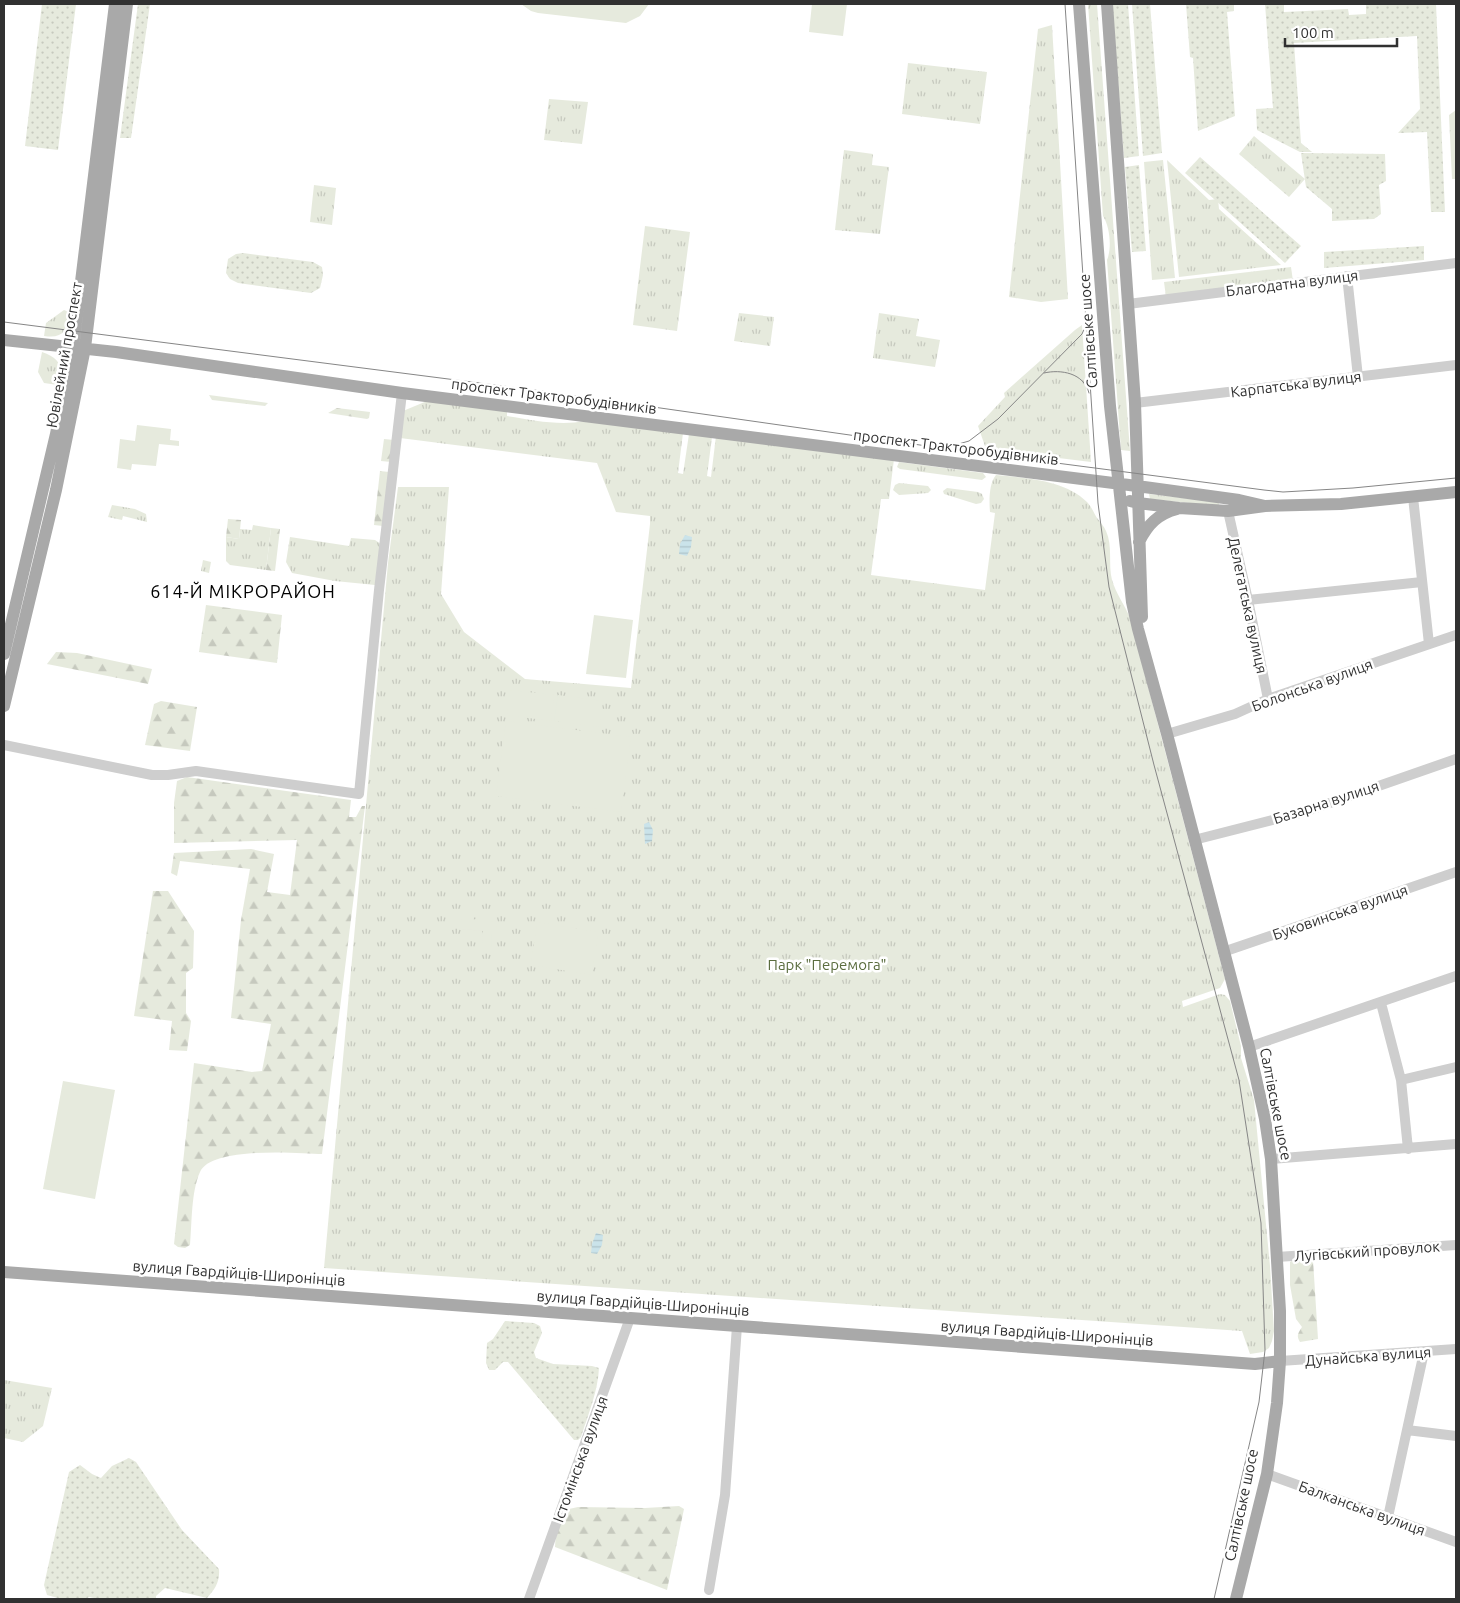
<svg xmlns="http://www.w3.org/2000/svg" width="1460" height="1603" font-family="Ubuntu,sans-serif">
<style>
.grass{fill:url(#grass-tufts)}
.forest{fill:url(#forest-firs)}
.garden{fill:url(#garden-dots)}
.pitch{fill:#e6eadd}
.water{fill:url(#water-rules)}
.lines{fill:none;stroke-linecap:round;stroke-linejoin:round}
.minor{stroke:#cecece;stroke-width:10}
.major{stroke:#a9a9a9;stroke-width:12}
.tram{stroke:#868686;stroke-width:1}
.labels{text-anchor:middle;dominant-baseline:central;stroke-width:5;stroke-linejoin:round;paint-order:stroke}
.street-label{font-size:15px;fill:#313131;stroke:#fff}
.park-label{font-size:15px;fill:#5b6d3f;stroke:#fff}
.quarter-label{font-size:18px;letter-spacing:1px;fill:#000;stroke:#fff}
</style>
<defs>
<pattern id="grass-tufts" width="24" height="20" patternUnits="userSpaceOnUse" patternTransform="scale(1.25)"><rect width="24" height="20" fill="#e6eadd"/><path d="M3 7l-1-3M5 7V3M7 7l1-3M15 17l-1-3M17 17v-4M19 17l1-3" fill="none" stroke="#c6c9be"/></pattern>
<pattern id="forest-firs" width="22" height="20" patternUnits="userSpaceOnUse" patternTransform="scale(1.25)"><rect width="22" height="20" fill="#e6eadd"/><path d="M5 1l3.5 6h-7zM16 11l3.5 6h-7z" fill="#c6c9be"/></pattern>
<pattern id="garden-dots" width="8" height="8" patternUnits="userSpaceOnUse" patternTransform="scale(1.25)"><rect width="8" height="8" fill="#e6eadd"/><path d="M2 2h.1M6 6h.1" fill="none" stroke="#c6c9be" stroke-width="1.8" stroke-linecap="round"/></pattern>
<pattern id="water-rules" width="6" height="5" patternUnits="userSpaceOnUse" patternTransform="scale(1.25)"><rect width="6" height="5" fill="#cae3ea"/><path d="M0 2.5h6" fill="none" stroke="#aec3c9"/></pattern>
</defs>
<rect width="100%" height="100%" fill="#fff"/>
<path class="grass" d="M1088 4H1097L1130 451 1121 450 1107 260C1112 248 1110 227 1103 216Z
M1052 25 1068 299 1041 302 1009 297 1038 29Z
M908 63 987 72 980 124 902 114Z
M549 99 588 102 582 144 544 140Z
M1456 110V179H1452L1449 115Z
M1254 136 1305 179 1289 197 1239 154Z
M844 150 873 154 872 165 889 167 880 234 835 230Z
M1163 160 1175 278 1152 280 1144 162Z
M1167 160 1209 200 1218 199 1219 209 1281 265 1179 277Z
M314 185 336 188 332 225 310 222Z
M645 226 690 232 677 331 633 325Z
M1291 267 1293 281 1166 297 1164 282Z
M64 310 71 313C68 331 62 339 44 336L46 323Z
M739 313 774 317 770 346 734 341Z
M879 313 919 319 916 336 940 340 935 367 873 358Z
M1082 325 1091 462 986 449 978 426 1005 397 1004 393 1075 330Z
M42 352C61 359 63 366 58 385L44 383 38 372Z
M209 395 268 403 265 406 212 400Z
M427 401 507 410V416C533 420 559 426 585 421L683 433 678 473 683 474 689 434 712 437 707 476 711 477 716 436 894 459 889 499H881L871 575 985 590 995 513 990 512C989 501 989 483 996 475 1025 478 1065 480 1087 502 1091 506 1094 513 1097 518 1100 522 1104 526 1106 531 1113 546 1108 564 1112 580 1116 594 1125 605 1130 618L1225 979 1220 988 1182 1001 1183 1007 1220 994 1225 995 1230 1001 1241 1046V1058L1254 1100 1270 1266 1274 1331 1272 1341 1269 1348 1263 1352 1250 1354 1242 1331 324 1268 388 563 398 487H449L441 594 464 632 525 679 631 688 650 524V516L616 512 597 463 400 438 403 411Z
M899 462 983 473 986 477 982 480 900 469 897 467Z
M899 483 928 486 931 490 928 493 899 495 893 490 895 485Z
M947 488 978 492 982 494 984 499 981 503 976 504 944 494 943 491Z
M1149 494 1219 502V506L1150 499Z
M112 505 135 509 146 514 147 522 123 516 122 520 108 517Z
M253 525 271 528 266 570 230 565 226 561V537L239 539 240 529 252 530Z
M290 537 349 546 351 538 375 540 381 544 375 585 335 581 292 573 286 562Z
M203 560 211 562 209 573 201 571Z
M4 1380 52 1388 43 1426 23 1442 4 1438Z"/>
<path class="forest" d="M337 408 370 412 369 418 367 419 328 413Z
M384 439 394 440 391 462 381 461Z
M380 471 389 472 383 526 374 525Z
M228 519 241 520 239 539 226 537Z
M271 528 280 529 275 571 266 570Z
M206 605 282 615 277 663 199 652Z
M56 652 77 653 152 669 148 684 47 664Z
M161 701 197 707 190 751 145 745 154 704Z
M187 777 351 800 349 817H356L362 806H365L322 1154C298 1153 211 1146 200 1172 191 1192 192 1223 190 1245L185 1248 178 1247 174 1244 194 1063 252 1072 262 1071 271 1024 231 1018 241 920 250 869 180 861 177 876 171 873 174 853 251 849 274 854 267 892 290 895 297 840 174 843V803L177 781Z
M153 891H168L194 931 193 968 186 973V1013L191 1021 187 1051 169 1050 172 1021 134 1016Z
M1308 1259 1313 1260 1318 1339 1300 1342C1296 1336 1298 1333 1302 1327L1296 1319 1290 1285V1262L1293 1260Z
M679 1506 684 1509 667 1590 555 1547C555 1534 561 1519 569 1509L578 1507 645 1508Z"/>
<path class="garden" d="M42 4H76L58 150 25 146Z
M138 4H150L131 138H120Z
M1112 4H1128L1139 156 1124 158Z
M1132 4H1150L1162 153 1143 156Z
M1186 4H1234V11L1227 12 1235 116 1198 131 1193 58 1190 57Z
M1265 4H1284V12L1348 9 1349 15 1366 14V4H1436L1445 212H1431L1427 132 1398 133 1420 109 1417 36 1294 43 1301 143 1312 152H1300L1257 130 1256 109 1273 108Z
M1301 153 1385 154 1386 181 1379 185 1381 214 1374 219 1332 221V209L1306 187Z
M1200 157 1301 246 1285 263 1185 173Z
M1139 165 1146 251 1132 252 1125 167Z
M1424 246V260L1324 268V252Z
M243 253 313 262 322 267 323 275 320 288 311 293 238 283 230 279 226 273 228 259 236 254Z
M505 1321 534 1323 540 1326 542 1333 534 1352 536 1358 553 1364 592 1366 599 1368C598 1391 588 1415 581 1437L578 1440H574L508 1362H503L495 1370H489L486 1363 487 1343 493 1339Z
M129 1458 136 1462 182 1530 219 1569C220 1582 215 1589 207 1598L165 1588 156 1596V1599H99L89 1597 86 1599H61L47 1595 44 1585 69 1472 80 1465 92 1474 101 1478 112 1466Z"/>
<path class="pitch" d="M521 4H649L640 16 626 23 538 13 531 11Z
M812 4H847L843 36 809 32Z
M137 425 171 429 170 440 179 441V446L159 444 156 466 132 464 131 470 117 468 120 439 135 441Z
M594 615 633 620 626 678 586 674Z
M510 690 554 695 551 721 507 715Z
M558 695 603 701 600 727 554 721Z
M506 721 631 737 621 812 496 796Z
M463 909 473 910 472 919 497 922 496 934H492L491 947 482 946 483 931 461 929Z
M537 922 598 932 592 975 531 965Z
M63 1081 115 1090 95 1199 43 1189Z"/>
<path class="water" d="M685 535 692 537 691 547 687 556 679 554 680 544Z
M649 822 653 830 652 841 645 844 644 824Z
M596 1233 603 1235 602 1245 597 1254 591 1253 592 1244Z"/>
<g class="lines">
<path class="minor" d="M1347 276 1358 377
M1128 304 1456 263
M1135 403 1456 365
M1413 497 1429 644
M1228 511 1248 600 1268 699
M1248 600 1422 582
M1167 734 1235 714 1268 699 1456 635
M4 745 152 775H168L196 771 359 794 379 590 402 393
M1194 840 1304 812 1456 759
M1223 952 1456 872
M1381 1003 1401 1080 1408 1149
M1249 1047 1456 976
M1401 1080 1456 1067
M1271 1159 1456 1144
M1277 1257 1456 1245
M1280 1361 1456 1349
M1407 1430 1456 1436
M1267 1474 1456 1542
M1388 1517 1424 1352
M709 1590 725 1495 737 1326
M529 1599 630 1318"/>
<path class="major" d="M1079 4 1110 406 1132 602 1138 629 1167 734 1249 1047 1265 1119 1271 1159 1280 1311V1361L1277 1403 1267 1474 1236 1599
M1107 4 1135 403 1142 617
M4 340 116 352 402 393 1137 486 1239 500 1265 506
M1130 501 1138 503 1179 508 1228 511 1265 506 1341 504 1456 492
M1139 542C1148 524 1158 514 1177 509
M4 654 56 434 73 347 115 4
M4 706 56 490 85 348 127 4
M4 1272 1201 1360 1255 1364 1280 1361"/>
<path class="tram" d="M1065 4 1098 503 1109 587 1154 765 1239 1080 1261 1223 1265 1350 1259 1402 1214 1599
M4 322 534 390 941 448 1264 490 1283 492 1353 488 1456 478
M1044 373C1061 369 1084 373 1089 393
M948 447 969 441 998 419 1082 334 1086 325"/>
</g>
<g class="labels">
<g class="street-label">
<text transform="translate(1292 283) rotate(-7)">Благодатна вулиця</text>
<text transform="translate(1088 331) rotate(-94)">Салтівське шосе</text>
<text transform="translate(64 355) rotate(-80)">Ювілейний проспект</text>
<text transform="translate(1296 384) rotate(-7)">Карпатська вулиця</text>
<text transform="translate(554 396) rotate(7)">проспект Тракторобудівників</text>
<text transform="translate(956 447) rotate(7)">проспект Тракторобудівників</text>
<text transform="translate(1248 605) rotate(78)">Делегатська вулиця</text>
<text transform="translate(1312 685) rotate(-20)">Болонська вулиця</text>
<text transform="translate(1326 802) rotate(-18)">Базарна вулиця</text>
<text transform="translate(1340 912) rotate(-19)">Буковинська вулиця</text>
<text transform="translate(1276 1104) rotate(79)">Салтівське шосе</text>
<text transform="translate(1367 1251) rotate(-4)">Лугівський провулок</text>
<text transform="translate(239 1273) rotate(4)">вулиця Гвардійців-Широнінців</text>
<text transform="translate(643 1303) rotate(4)">вулиця Гвардійців-Широнінців</text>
<text transform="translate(1047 1333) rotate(4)">вулиця Гвардійців-Широнінців</text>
<text transform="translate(1368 1356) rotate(-4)">Дунайська вулиця</text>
<text transform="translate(580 1459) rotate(-70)">Істомінська вулиця</text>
<text transform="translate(1241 1505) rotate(-78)">Салтівське шосе</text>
<text transform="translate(1362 1508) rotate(20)">Балканська вулиця</text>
</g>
<g class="park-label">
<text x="827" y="964">Парк "Перемога"</text>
</g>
<g class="quarter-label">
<text x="243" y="591">614-Й МІКРОРАЙОН</text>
</g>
</g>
<rect width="1460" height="1603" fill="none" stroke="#313131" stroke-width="10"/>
<path d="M1285 38v8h112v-8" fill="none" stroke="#313131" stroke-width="2.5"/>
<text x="1292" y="38" font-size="15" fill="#313131" stroke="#ffffff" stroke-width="4" paint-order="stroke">100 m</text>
</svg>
